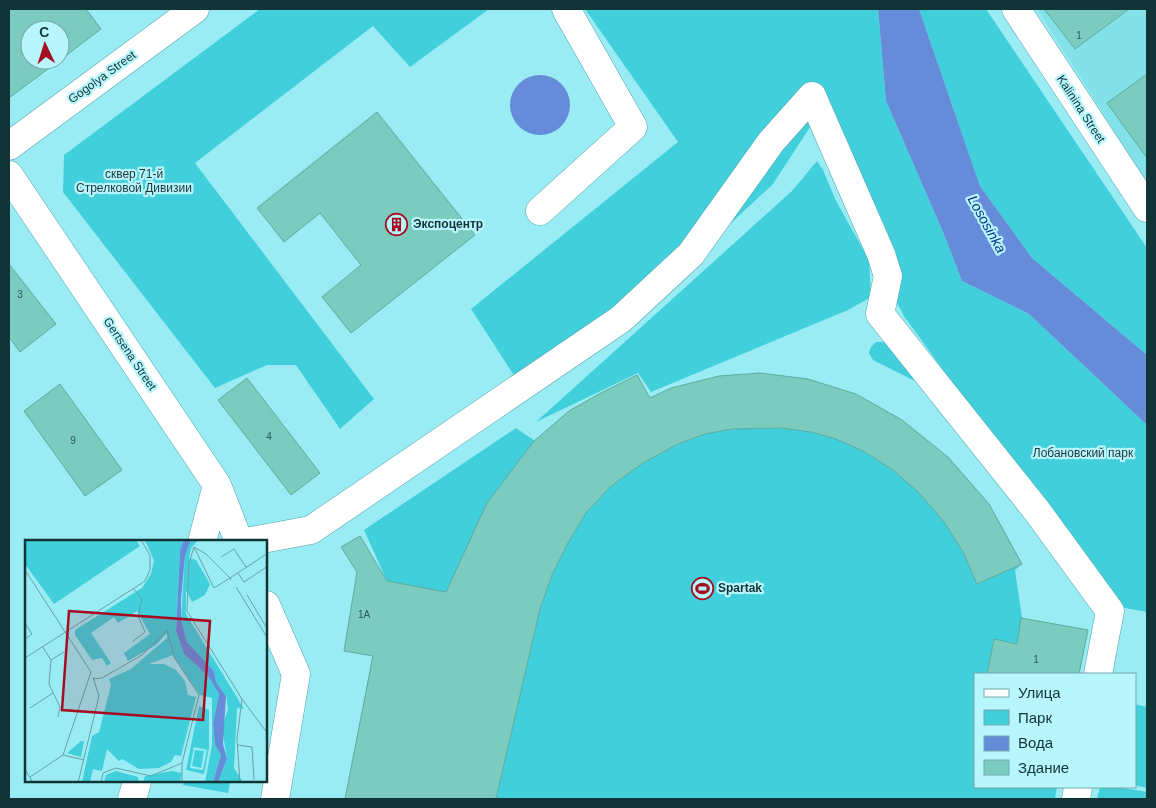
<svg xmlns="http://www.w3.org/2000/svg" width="1156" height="808" font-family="Arial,sans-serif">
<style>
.built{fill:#83e1ea}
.green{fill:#40cfdb}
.water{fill:#668cd9}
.building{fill:#7ccbbf;stroke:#5daca0}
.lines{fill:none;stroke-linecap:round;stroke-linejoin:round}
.minor-casing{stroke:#52a3ab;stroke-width:29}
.major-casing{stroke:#52a3ab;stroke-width:29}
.minor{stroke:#fff;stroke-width:28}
.major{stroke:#fff;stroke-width:28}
.labels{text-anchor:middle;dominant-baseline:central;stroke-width:4.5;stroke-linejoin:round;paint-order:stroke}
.number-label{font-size:10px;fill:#2c5a59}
.street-label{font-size:12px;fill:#113437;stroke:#b6f6fc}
.park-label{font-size:12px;fill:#1e3639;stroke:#b6f6fc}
.poi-label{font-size:12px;font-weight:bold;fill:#113437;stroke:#b6f6fc;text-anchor:start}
.water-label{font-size:14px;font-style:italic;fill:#0c3189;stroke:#b6f6fc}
.inset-road{fill:none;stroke:#63a2a8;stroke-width:1}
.view{fill:#a50b21;fill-opacity:0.15;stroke:#a50b21;stroke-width:2.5}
.inset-edge{fill:none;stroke:#113437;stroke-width:2.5}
</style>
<rect width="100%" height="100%" fill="#9aecf4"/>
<path class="built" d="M1037 9H1147V182L1141 173Z"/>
<path class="green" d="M260 9H489L410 67 373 26 195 163 374 399 340 429 296 365H267L215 388 63 192 64 155Z
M585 9H878L886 101 943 232 962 281 1029 314 1147 425V612L1114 606 904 316 860 233 814 121 773 184 730 224 515 377 471 309 678 142Z
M919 9H986L1147 248V355L1032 258 980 186Z
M817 161 823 170 836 201 869 260 871 297 848 310 651 392 638 373 536 422 792 191Z
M876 342H883L888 344 915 381 873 360 869 353 871 347Z
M760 373 808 379 856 394 902 420 948 457 989 504 1022 564 1015 570 1022 618 1088 630 1079 674H975V787H1057L1055 799H345L387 581 364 530 516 428 535 441 569 411 599 394 637 375 650 398C686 381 721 376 760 373Z
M1135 704 1147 707V788L1135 785Z
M184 782H230L228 793 183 785Z
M1100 787H1117L1147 792V799H1097Z"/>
<path class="water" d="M878 9H919L980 186 1032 258 1147 355V425L1029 314 962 281 943 232 886 101Z
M510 105a30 30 0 1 1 60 0a30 30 0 1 1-60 0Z"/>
<path class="building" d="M9 9H86L101 29 60 60V30H30V60H60L9 98Z
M1044 9H1129L1075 49Z
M1147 74V158L1107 103Z
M377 112 475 235 351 333 322 297 361 265 320 213 284 242 257 208Z
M9 264 56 324 20 352 9 337Z
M760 373 808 379 856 394 902 420 948 457 989 504 1022 564 977 584 963 552 944 522 919 493 893 470 863 451 836 439 811 432 781 428 732 429 705 434 678 444 643 463 610 487 586 513 568 543 552 575 540 609 496 799H345L373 656 344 651 357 572 341 547 360 536 387 581 446 592 487 503 534 441 569 411 599 394 637 375 650 398 671 388 719 376Z
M247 378 320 473 291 495 218 400Z
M60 384 122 470 85 496 24 411Z
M1021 618 1088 630 1079 674H987L994 639 1017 644Z"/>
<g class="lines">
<defs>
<path id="minor" d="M1016 9 1147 208
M9 175 217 485 202 542
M540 211 633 127 566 9
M217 485 239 542
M246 542 311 530 621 319 691 254 771 142 812 96 881 254 888 276 880 314 1037 511 1110 611 1098 674
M266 605 296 674 275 799
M132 799 137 782
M1076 799 1078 787"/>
<path id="major" d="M9 146 195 9"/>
</defs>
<use href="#minor" class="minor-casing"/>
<use href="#major" class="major-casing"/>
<use href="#minor" class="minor"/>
<use href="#major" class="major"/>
</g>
<defs>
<symbol id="building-ring" viewBox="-11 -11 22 22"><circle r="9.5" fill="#b6f6fc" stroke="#a50b21" stroke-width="1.5"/><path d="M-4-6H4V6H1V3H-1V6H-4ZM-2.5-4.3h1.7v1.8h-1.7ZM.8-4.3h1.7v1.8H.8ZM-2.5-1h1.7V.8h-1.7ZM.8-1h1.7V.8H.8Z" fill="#a50b21"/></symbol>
<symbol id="stadium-ring" viewBox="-11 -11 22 22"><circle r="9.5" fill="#b6f6fc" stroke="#a50b21" stroke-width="1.5"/><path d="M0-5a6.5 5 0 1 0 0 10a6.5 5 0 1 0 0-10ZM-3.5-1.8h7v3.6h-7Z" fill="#a50b21"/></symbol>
</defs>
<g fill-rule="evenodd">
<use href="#building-ring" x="384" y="212" width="25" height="25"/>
<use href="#stadium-ring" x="690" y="576" width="25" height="25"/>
</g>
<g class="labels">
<g class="number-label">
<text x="1079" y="35">1</text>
<text x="20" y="294">3</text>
<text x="269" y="436">4</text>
<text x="73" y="440">9</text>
<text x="364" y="614">1А</text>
<text x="1036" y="659">1</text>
</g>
<g class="street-label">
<text transform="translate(102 77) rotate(-36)">Gogolya Street</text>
<text transform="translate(1081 109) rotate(57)">Kalinina Street</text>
<text transform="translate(130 354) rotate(56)">Gertsena Street</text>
</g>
<g class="park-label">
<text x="134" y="174">сквер 71-й<tspan x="134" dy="14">Стрелковой Дивизии</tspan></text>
<text x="1083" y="453">Лобановский парк</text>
</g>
<g class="poi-label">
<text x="413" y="224">Экспоцентр</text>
<text x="718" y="588">Spartak</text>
</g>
<g class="water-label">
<text transform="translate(987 224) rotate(61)">Lososinka</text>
</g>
</g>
<g transform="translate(25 540)">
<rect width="242" height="242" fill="#9aecf4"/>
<path d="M0 0H111L115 6 29 64 0 24ZM120 0H159L155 10 151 91 159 114 183 136 194 154 188 184 190 205 196 215 188 242H180L187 205V158L175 155 148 115 124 124H139L151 130 160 141 163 155 171 157 156 216 150 215 146 222 134 228 114 229 97 219 94 221 82 209 77 231 68 229 65 242H57L67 196 74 192 86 145 84 139 106 129 142 98V93L131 105 103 121 99 113 125 94 112 71 93 83 89 77 66 93 86 123 82 126 77 118 67 120 50 95V90L117 48 126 34 129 20ZM166 0H173L166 8 164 18 171 20 185 44 180 55 167 62 161 50V74L219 169 212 168 209 228 218 242H193L202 219 197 188 203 169 201 156 191 142 189 131 162 102 156 79 160 16ZM174 166 184 170V208L179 234 161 230ZM169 207 182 210 178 230 165 228ZM56 201H59L56 217 42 213ZM170 210 179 211 176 228 167 226ZM91 231 113 237 114 242 79 243 81 235ZM147 231 157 233 155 242 118 243 120 236Z" fill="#40cfdb" fill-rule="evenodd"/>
<path d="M159 0H166L160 16 156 59V79L162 102 189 131 191 142 201 156 198 204 202 219 193 242H188L196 215 190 205 188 184 194 154 183 136 159 114 151 91 155 10Z" fill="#668cd9"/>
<path class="inset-road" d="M169 7 164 23 162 71 217 159 243 194M196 17 209 9 221 27M0 30 66 132 38 215 5 237M213 33 219 42 243 26M206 40 205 38 181 14 169 7 189 48 205 38 243 13M211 47 243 99M222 55 243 90M0 83 7 94 0 99M108 101 120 92 113 76 117 59 108 48M17 106 26 120 39 112M0 118 120 41 125 30V15L116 0M26 120 24 144 35 167 33 177M68 139 77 138 117 115 142 90 149 117 174 155 157 223V243M5 168 28 153M213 205 227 207 229 240M38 215 59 220M0 229 8 243M53 243 74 156 68 137M76 243 78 233 91 228 126 236 157 223M215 243 212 199 217 159"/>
<path class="view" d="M44 71 185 81 178 180 37 170Z"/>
<rect width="242" height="242" class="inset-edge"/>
</g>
<rect width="1156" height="808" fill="none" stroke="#113437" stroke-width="20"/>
<rect x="974" y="673" width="162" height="115" fill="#b6f6fc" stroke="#74a8ad"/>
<rect x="984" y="689" width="25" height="8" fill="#ffffff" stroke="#74a8ad"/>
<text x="1018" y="698" font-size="15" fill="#113437">Улица</text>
<rect x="984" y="710" width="25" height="15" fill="#40cfdb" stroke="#74a8ad"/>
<text x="1018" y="723" font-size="15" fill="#113437">Парк</text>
<rect x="984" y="736" width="25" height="15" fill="#668cd9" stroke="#74a8ad"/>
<text x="1018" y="748" font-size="15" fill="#113437">Вода</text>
<rect x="984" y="760" width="25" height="15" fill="#7ccbbf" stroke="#74a8ad"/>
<text x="1018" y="773" font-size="15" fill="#113437">Здание</text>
<g transform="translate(45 45) rotate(356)"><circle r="24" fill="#b6f6fc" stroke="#74a8ad"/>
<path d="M0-4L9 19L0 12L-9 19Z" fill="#a50b21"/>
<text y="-8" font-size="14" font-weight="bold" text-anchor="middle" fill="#113437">С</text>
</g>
</svg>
